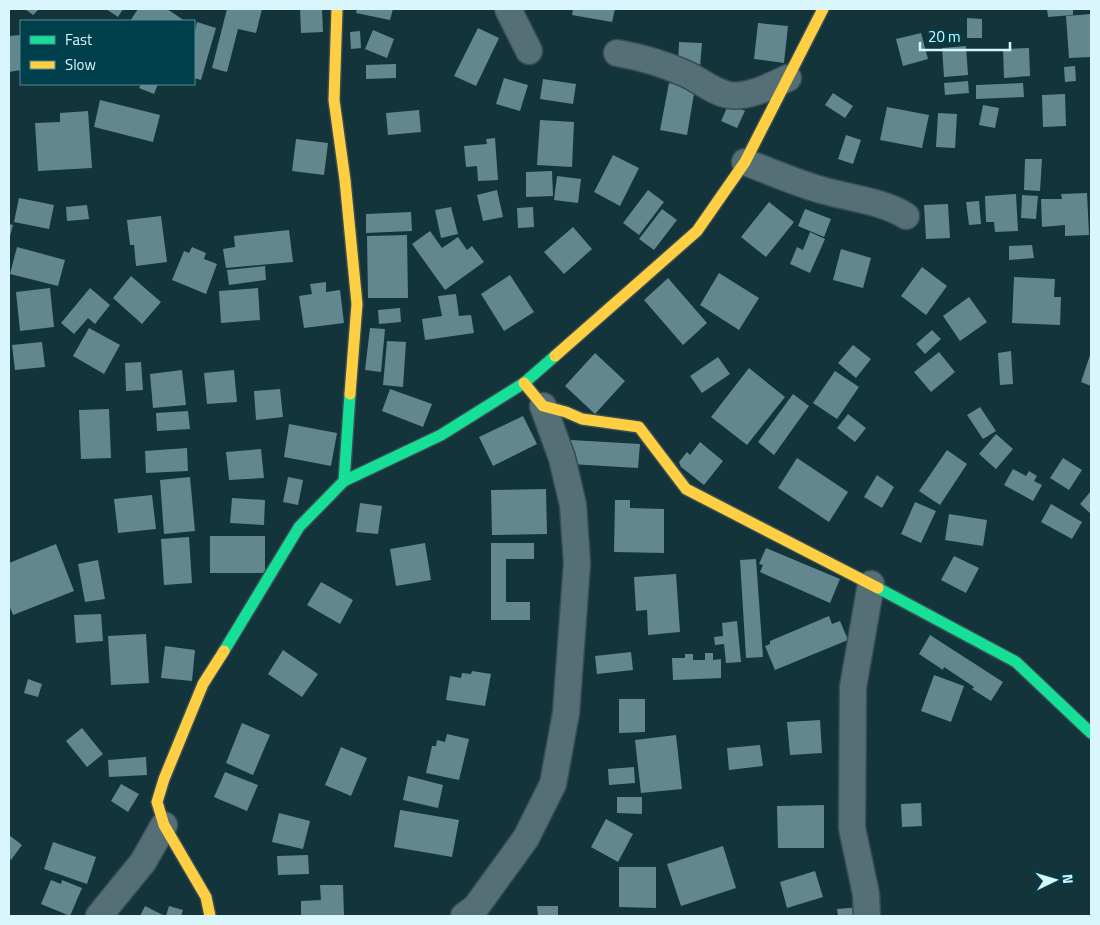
<svg xmlns="http://www.w3.org/2000/svg" width="1100" height="925" font-family="'Titillium Web',sans-serif">
<style>
.building{fill:#63878f}
.lines{fill:none;stroke-linecap:round;stroke-linejoin:round}
.street-casing{stroke:#384d52;stroke-width:29}
.fast-casing{stroke:#384d52;stroke-width:14}
.slow-casing{stroke:#384d52;stroke-width:14}
.street{stroke:#546f75;stroke-width:26}
.fast{stroke:#16e098;stroke-width:11}
.slow{stroke:#ffcf43;stroke-width:11}
</style>
<rect width="100%" height="100%" fill="#12343a"/>
<path class="building" d="M25 9H39L33 15Z
M106 9H123L118 17Z
M138 9H167L185 21H130Z
M227 9H262L256 33 238 29 227 72 212 68Z
M300 9H322L323 32 301 33Z
M357 9H393L390 20 356 13Z
M573 9H615L612 22 572 15Z
M1047 9H1073V15L1048 17Z
M1091 14V57L1069 58 1066 16Z
M967 18 982 19V38H967Z
M197 22 216 28 201 80 194 78V35Z
M758 23 788 26 784 63 754 59Z
M478 28 499 38 476 86 454 76Z
M373 30 394 39 387 58 365 49Z
M360 31 361 48 351 49 350 32Z
M921 33 928 59 903 66 896 39Z
M21 35V70L9 72V36Z
M679 42 702 43 700 67 678 65Z
M966 46 968 75 944 77 942 48Z
M1029 48 1030 76 1004 78 1003 49Z
M396 64V78L366 79V65Z
M1075 66 1076 81 1065 82 1064 67Z
M504 78 528 85 520 111 496 104Z
M543 79 576 84 573 104 540 99Z
M968 81 969 93 945 95 944 83Z
M669 83 695 88 687 135 660 130Z
M1023 83 1024 97 976 99V85Z
M141 84H158L154 94 139 88Z
M833 93 853 106 845 118 825 105Z
M1065 94 1066 126 1043 127 1042 95Z
M100 100 160 115 153 142 94 127Z
M729 103 745 111 737 128 721 121Z
M983 105 999 108 995 128 979 125Z
M887 107 929 115 922 148 880 140Z
M419 110 421 132 388 135 386 113Z
M88 111 92 168 38 171 35 123 60 122V113Z
M938 113 957 114 955 148 936 147Z
M540 120 574 122 572 167 537 165Z
M846 135 861 140 853 164 838 159Z
M495 138 498 180 478 181 477 166 466 167 464 146 487 144 486 139Z
M296 139 328 143 324 175 292 171Z
M613 155 639 168 620 206 594 192Z
M1025 159H1042L1040 191 1024 190Z
M552 171 553 196 526 197V172Z
M557 176 581 179 578 203 554 200Z
M497 190 503 217 483 221 477 195Z
M648 190 664 202 639 235 623 223Z
M1087 193 1089 235 1065 236V225L1042 227 1041 199H1062L1061 194Z
M1016 194 1018 231 995 232 994 222H986L985 196Z
M1022 195 1038 196 1036 219 1021 218Z
M19 198 54 205 49 229 14 222Z
M979 201 981 224 969 225 966 202Z
M769 202 794 222 766 257 741 237Z
M948 204 950 238 926 239 924 205Z
M87 205 89 219 67 221 66 207Z
M451 207 458 234 441 238 435 210Z
M533 207 534 227 518 228 517 208Z
M662 209 677 220 654 250 639 239Z
M805 209 831 219 824 237 798 226Z
M411 212 412 231 366 233V214Z
M161 216 167 262 136 266 134 245H130L127 220Z
M9 224 13 225 9 240Z
M573 227 592 249 564 274 544 252Z
M289 230 293 262 226 268 223 249 235 247 234 236Z
M430 231 442 248 458 237 467 250 472 246 484 262 445 290 412 244Z
M810 232 825 239 810 273 790 264 797 247 803 250Z
M407 235 408 298H368L367 236Z
M1032 245 1034 258 1009 260V246Z
M17 247 65 260 58 286 10 274Z
M192 247 206 253 204 259 217 264 206 294 172 280 184 251 189 253Z
M841 249 871 258 863 288 833 280Z
M265 266 266 280 229 285 227 270Z
M922 267 947 286 926 315 901 296Z
M719 273 759 298 739 330 700 305Z
M510 275 534 312 504 331 481 294Z
M131 276 161 302 142 324 113 298Z
M1014 277 1055 279 1054 297H1061L1060 325 1012 323Z
M668 278 707 323 683 345 644 300Z
M326 282V292L340 290 344 323 304 328 299 296 312 294 310 284Z
M50 288 54 327 20 331 16 292Z
M90 288 110 305 95 324 88 318 74 334 61 323Z
M258 288 260 320 221 323 219 291Z
M456 294 459 316 471 315 474 333 425 340 422 319 442 316 438 296Z
M969 297 987 322 960 341 943 316Z
M400 308 401 322 379 324 378 310Z
M89 328 120 345 104 374 73 356Z
M370 328 385 329 381 372 365 370Z
M932 330 941 339 925 354 916 344Z
M387 341 406 342 403 387 383 385Z
M42 342 45 367 15 370 12 345Z
M853 345 871 359 856 378 838 363Z
M1011 351 1013 384 1000 385 998 353Z
M939 352 955 372 931 392 914 372Z
M1091 352V386L1081 382Z
M595 353 625 381 595 414 565 386Z
M718 357 730 374 702 393 690 376Z
M141 362 143 390 126 391 125 363Z
M749 368 785 397 747 445 711 417Z
M182 370 186 405 153 408 150 374Z
M234 370 237 402 207 404 204 373Z
M835 371 859 387 837 419 813 403Z
M280 389 283 417 256 420 254 391Z
M390 389 432 404 423 427 382 411Z
M793 394 809 406 774 455 758 442Z
M980 407 996 431 983 439 967 415Z
M109 409 111 458 81 459 79 410Z
M188 411 190 429 157 431 156 413Z
M848 414 866 428 855 442 837 428Z
M523 416 537 444 493 466 479 437Z
M289 424 337 433 331 466 284 457Z
M996 434 1013 449 996 469 979 454Z
M571 440 640 444 638 468 570 464Z
M700 442 723 461 704 485 681 467 679 462 687 452 690 455Z
M187 448 188 471 146 473 145 451Z
M261 449 264 478 229 480 226 452Z
M947 450 967 464 940 505 919 491Z
M797 458 848 492 829 522 778 488Z
M1063 458 1082 470 1069 490 1050 478Z
M1013 469 1026 476 1029 471 1037 476 1034 481 1042 485 1033 501 1004 485Z
M877 475 894 487 882 508 864 497Z
M190 477 195 531 164 534 160 480Z
M288 477 303 480 298 505 283 502Z
M546 489 547 534 492 535 491 490Z
M1091 491V514L1080 504Z
M152 495 156 529 118 533 114 499Z
M232 498 265 500 264 525 230 523Z
M615 500H630V508L664 509V553L614 552Z
M915 502 936 511 921 543 901 534Z
M360 503 382 506 378 534 356 532Z
M1051 504 1082 522 1072 539 1041 522Z
M949 514 987 520 983 546 945 540Z
M210 536H265V573H210Z
M189 537 192 583 164 585 161 539Z
M425 543 431 580 396 586 390 549Z
M491 543H534V559H506V602H530V620H491Z
M56 544 74 591 13 615 9 605V563Z
M766 548 840 579 830 603 760 572 763 565 759 564Z
M954 556 979 568 966 593 941 580Z
M756 559 763 657 746 658 740 560Z
M98 560 105 599 85 602 78 564Z
M676 574 680 632 648 635 647 610 636 611 634 577Z
M321 582 353 600 340 624 307 605Z
M101 614 103 641 76 643 74 615Z
M829 616 832 624 840 621 848 640 775 670 765 646 770 644V641Z
M737 621 741 662 726 663 724 644 715 645 714 637 723 636 722 623Z
M146 634 149 683 111 685 108 636Z
M930 635 1003 682 991 701 972 689 974 687 944 667 943 670 919 654Z
M165 646 195 650 192 681 161 678Z
M283 650 318 674 302 697 268 674Z
M631 652 633 670 597 674 595 656Z
M705 653H713V660L721 659V678L673 680 672 658H685V654H693V660H705Z
M472 671 491 674 485 706 446 700 450 676 461 678 462 673 471 674Z
M934 675 964 686 951 722 921 711Z
M28 679 42 684 38 697 24 693Z
M619 699H645V732L619 733Z
M820 720 822 753 790 755 787 722Z
M242 723 270 735 253 775 226 763Z
M82 728 103 754 87 767 66 741Z
M447 734 469 739 459 780 426 773 432 746H436L437 740 445 742Z
M676 735 682 789 641 793 635 740Z
M760 745 763 766 729 770 727 748Z
M341 747 367 758 351 796 325 785Z
M146 757 147 775 109 777 108 760Z
M634 767 635 783 609 785 608 769Z
M225 772 258 785 247 811 214 797Z
M408 776 443 785 438 808 403 800Z
M121 784 139 794 128 812 111 801Z
M617 797H642V814L617 813Z
M921 803 922 826 902 827 901 804Z
M824 805V848H778L777 806Z
M400 810 459 820 452 857 394 847Z
M279 813 310 821 303 849 272 842Z
M606 819 633 834 618 862 591 847Z
M9 835 22 845 11 860 9 858Z
M53 842 96 857 87 884 44 869Z
M723 846 736 888 681 906 667 864Z
M308 855 309 874 278 875 277 856Z
M619 867H656V908L619 907Z
M815 871 823 897 787 908 780 882Z
M51 880 61 884 62 880 82 888 70 916 41 904Z
M320 885H343L344 916H301V901L321 900Z
M145 906 163 915 162 916H140Z
M169 906 183 910 181 916H166Z
M537 906H558V916H538Z
M860 907V916H838L837 909Z"/>
<g class="lines">
<defs>
<path id="street" d="M508 9 529 51
M617 53C640 57 662 63 684 73 699 79 712 92 729 95 749 98 770 86 788 78
M745 162C772 172 798 184 825 191 850 198 885 202 906 216
M99 916 143 862 164 825
M464 916 476 907 526 838 553 784 566 713 577 563 573 505 562 458 543 406
M867 916 866 894 852 828 853 687 871 584"/>
<path id="fast" d="M344 481 441 435 524 383 555 356
M878 588 1016 662 1091 733
M224 651 299 527 344 481 350 394"/>
<path id="slow" d="M337 9 334 100 345 180 357 304 350 394
M555 356 697 231 745 162 823 9
M524 383 543 406 566 412 582 419 639 427 686 489 878 588
M210 916 206 897 164 825 157 802 164 779 203 684 224 651"/>
</defs>
<use href="#street" class="street-casing"/>
<use href="#fast" class="fast-casing"/>
<use href="#slow" class="slow-casing"/>
<use href="#street" class="street"/>
<use href="#fast" class="fast"/>
<use href="#slow" class="slow"/>
</g>
<rect width="1100" height="925" fill="none" stroke="#daf6fd" stroke-width="20"/>
<rect x="20" y="20" width="175" height="65" fill="#00404c" stroke="#578993"/>
<rect x="30" y="36" width="25" height="8" fill="#16e098" stroke="#578993"/>
<text x="65" y="45" font-size="15" fill="#daf6fd">Fast</text>
<rect x="30" y="61" width="25" height="8" fill="#ffcf43" stroke="#578993"/>
<text x="65" y="70" font-size="15" fill="#daf6fd">Slow</text>
<g transform="translate(1055 880) rotate(85)" stroke="#00404c" stroke-width="4" paint-order="stroke">
<path d="M0-4L9 19L0 12L-9 19Z" fill="#daf6fd"/>
<text y="-8" font-size="14" font-weight="bold" text-anchor="middle" fill="#daf6fd">N</text>
</g>
<path d="M920 42v8h90v-8" fill="none" stroke="#daf6fd" stroke-width="2.5"/>
<text x="928" y="42" font-size="15" fill="#daf6fd" stroke="#00404c" stroke-width="4" paint-order="stroke">20 m</text>
</svg>
